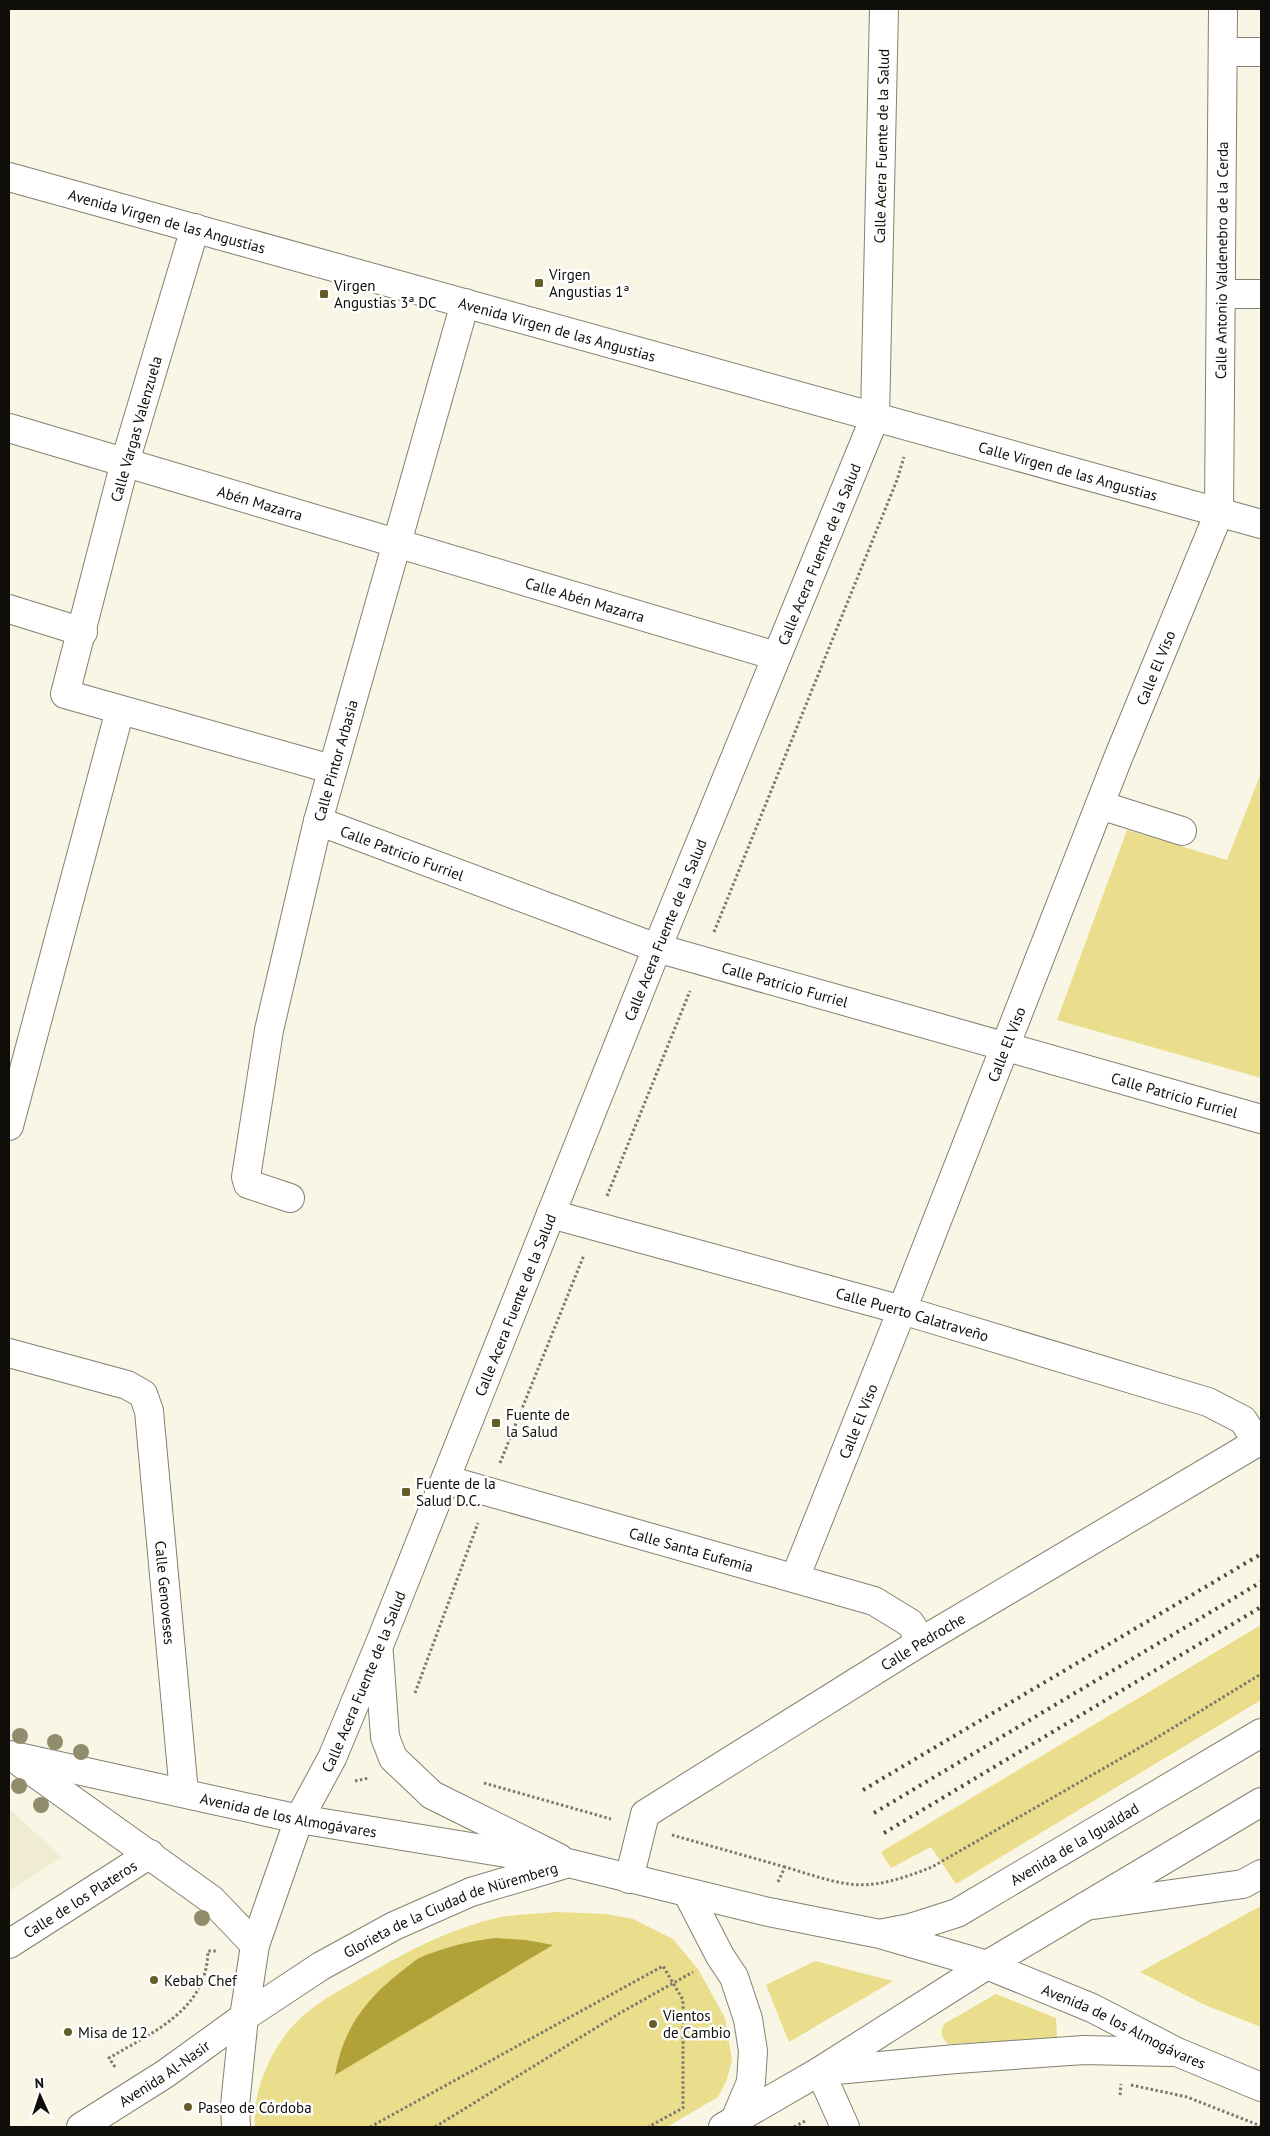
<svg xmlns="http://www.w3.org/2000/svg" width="1270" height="2136" font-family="'PT Sans',sans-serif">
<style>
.built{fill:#efecd2}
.green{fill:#eadd8b}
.water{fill:#b1a138}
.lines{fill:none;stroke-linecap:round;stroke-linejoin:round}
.minor-casing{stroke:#828070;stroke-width:30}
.major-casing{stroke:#828070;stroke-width:30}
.path{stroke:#7c7a6f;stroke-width:3;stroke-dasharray:2.5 2.5;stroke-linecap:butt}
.minor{stroke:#fff;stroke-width:28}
.major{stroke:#fff;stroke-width:28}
.rail{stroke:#4e4d44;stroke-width:4;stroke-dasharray:2.5 5;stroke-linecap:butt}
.tree{fill:#918c6c}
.poi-dot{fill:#645c29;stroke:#fff;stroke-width:2}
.labels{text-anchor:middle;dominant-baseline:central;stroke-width:5;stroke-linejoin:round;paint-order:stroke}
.street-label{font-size:15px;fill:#0f0e08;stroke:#fff}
.poi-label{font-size:15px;fill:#0f0e08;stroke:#fff;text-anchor:start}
</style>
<rect width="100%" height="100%" fill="#f9f6e5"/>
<path class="built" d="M9 1809 62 1857 9 1891Z"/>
<path class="green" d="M1261 773V1078L1057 1020 1127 830 1227 860Z
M1261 1625V1700L956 1884 931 1847 891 1868 881 1852Z
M1261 1906V2027L1205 2005 1140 1972Z
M557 1912 606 1914 633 1919 673 1939 698 1969 725 2018 732 2060 727 2079 718 2097 667 2127H255C252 2094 269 2054 290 2029 309 2007 333 1994 358 1980 403 1954 441 1932 493 1919 513 1914 536 1914 557 1912Z
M815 1961 893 1981 789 2042 766 1985Z
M996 1994 1056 2018 1057 2038 948 2044C941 2037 940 2033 944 2024Z"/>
<path class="water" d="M496 1938 526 1940 553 1945 335 2075C343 2031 363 2002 398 1974 405 1969 412 1962 419 1958 445 1947 469 1941 496 1938Z"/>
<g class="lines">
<defs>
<g id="minor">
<path d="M1223 52H1261"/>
<path id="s1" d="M9 177 1261 524"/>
<path d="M195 228 125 462 65 694 331 769"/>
<path d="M1221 294H1261"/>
<path id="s2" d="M9 428 776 656"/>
<path d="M9 609 83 632"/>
<path d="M1100 805 1182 831"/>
<path id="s3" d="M318 821 657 948 1261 1119"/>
<path d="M9 1126 120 710"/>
<path id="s4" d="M290 1198 248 1184 246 1177 269 1030 318 821 465 303"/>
<path id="s5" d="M551 1214 902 1310 1208 1402 1243 1420 1257 1442"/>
<path id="s6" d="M9 1353 127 1385 143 1394 149 1411 184 1793"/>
<path id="s7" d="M447 1480 874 1601 910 1623 922 1641"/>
<path id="s8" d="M795 1578 902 1310 1118 758 1219 513 1223 9"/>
<path d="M379 1654 385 1737 393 1758 432 1795 559 1858"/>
<path id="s9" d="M299 1819 332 1758 378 1648 657 948 875 417"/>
<path id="s10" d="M629 1879 645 1814 922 1641 1261 1440"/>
<path d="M1086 1906 1243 1884 1261 1874"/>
<path id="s11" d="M9 1944 150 1854"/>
<path d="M820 2071 845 2127"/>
</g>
<g id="major">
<path id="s12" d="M875 417 884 9"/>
<path id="s13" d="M9 1755 299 1819 568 1863 764 1911 880 1934 987 1965 1092 2008 1177 2052 1261 2087"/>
<path d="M21 1763 212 1900 255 1945"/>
<path d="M688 1894 720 1956 734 1977 748 2019 753 2051 751 2082 735 2120"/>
<path id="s14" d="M884 1933 910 1928 957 1913 1261 1733"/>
<path d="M825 2071 956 2059 1084 2050 1171 2052"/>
<path id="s15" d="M81 2127 165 2074 244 2017 321 1966 394 1926 471 1892 562 1865"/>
<path d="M236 2127 235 2105 244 2017 255 1945 299 1819"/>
<path d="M723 2127 820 2071 987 1965 1261 1802"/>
</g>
</defs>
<use href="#minor" class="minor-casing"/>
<use href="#major" class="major-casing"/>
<path class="path" d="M714 932 897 480 904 457
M607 1196 690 991
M500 1463 584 1255
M415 1693 478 1523
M355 1781 369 1778
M484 1783 611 1819
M672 1835 785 1867
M778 1882 785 1867C806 1873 827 1881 849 1884 877 1888 906 1877 932 1867L1153 1740 1261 1674
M115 2067 109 2058C153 2032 207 2010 208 1951H216
M1131 2085 1187 2097 1261 2126
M1120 2095 1121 2084
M370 2127 663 1966 683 2000V2108L648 2127
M435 2127 620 2013 693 1972
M794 2127 807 2120"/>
<use href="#minor" class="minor"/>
<use href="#major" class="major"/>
<path class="rail" d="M863 1790 1261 1554
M874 1813 1261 1582
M884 1833 1261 1607"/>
</g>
<g class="tree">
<circle cx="20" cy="1736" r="8"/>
<circle cx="55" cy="1742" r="8"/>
<circle cx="81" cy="1752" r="8"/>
<circle cx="19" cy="1786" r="8"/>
<circle cx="41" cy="1805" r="8"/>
<circle cx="202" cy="1918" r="8"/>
</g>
<g class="poi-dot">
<rect x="534" y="278" width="10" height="10" rx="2.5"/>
<rect x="319" y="289" width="10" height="10" rx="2.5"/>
<rect x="491" y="1418" width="10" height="10" rx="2.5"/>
<rect x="401" y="1487" width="10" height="10" rx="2.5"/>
<circle cx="154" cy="1980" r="5"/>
<circle cx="653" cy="2024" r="5"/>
<circle cx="68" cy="2032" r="5"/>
<circle cx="188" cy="2107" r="5"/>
</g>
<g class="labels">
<g class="street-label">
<text stroke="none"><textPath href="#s12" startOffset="271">Calle Acera Fuente de la Salud</textPath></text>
<text stroke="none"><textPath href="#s1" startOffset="164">Avenida Virgen de las Angustias</textPath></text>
<text stroke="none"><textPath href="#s8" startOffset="1399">Calle Antonio Valdenebro de la Cerda</textPath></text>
<text stroke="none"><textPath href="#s1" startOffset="569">Avenida Virgen de las Angustias</textPath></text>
<text transform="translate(136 429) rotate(-74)">Calle Vargas Valenzuela</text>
<text stroke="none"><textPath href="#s1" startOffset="1099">Calle Virgen de las Angustias</textPath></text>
<text stroke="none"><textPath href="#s2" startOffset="262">Abén Mazarra</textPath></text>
<text stroke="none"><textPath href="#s9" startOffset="1368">Calle Acera Fuente de la Salud</textPath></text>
<text stroke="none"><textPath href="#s2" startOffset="601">Calle Abén Mazarra</textPath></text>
<text stroke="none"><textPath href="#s8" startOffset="979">Calle El Viso</textPath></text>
<text stroke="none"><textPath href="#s4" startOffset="478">Calle Pintor Arbasia</textPath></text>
<text stroke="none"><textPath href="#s3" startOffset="90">Calle Patricio Furriel</textPath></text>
<text stroke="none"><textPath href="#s9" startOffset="962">Calle Acera Fuente de la Salud</textPath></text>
<text stroke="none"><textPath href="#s3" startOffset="495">Calle Patricio Furriel</textPath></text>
<text stroke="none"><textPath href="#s8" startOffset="574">Calle El Viso</textPath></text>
<text stroke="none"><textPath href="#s3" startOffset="900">Calle Patricio Furriel</textPath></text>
<text stroke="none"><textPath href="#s9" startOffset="558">Calle Acera Fuente de la Salud</textPath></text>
<text stroke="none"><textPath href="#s5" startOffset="375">Calle Puerto Calatraveño</textPath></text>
<text stroke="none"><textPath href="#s8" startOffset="169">Calle El Viso</textPath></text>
<text stroke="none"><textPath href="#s7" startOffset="254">Calle Santa Eufemia</textPath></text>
<text stroke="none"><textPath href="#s6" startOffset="341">Calle Genoveses</textPath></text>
<text stroke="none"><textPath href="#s10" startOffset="394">Calle Pedroche</textPath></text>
<text stroke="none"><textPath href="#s9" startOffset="152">Calle Acera Fuente de la Salud</textPath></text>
<text stroke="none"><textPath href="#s13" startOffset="286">Avenida de los Almogávares</textPath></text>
<text stroke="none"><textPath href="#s14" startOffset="212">Avenida de la Igualdad</textPath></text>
<text stroke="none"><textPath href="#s11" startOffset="84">Calle de los Plateros</textPath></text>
<text stroke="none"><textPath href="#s15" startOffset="431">Glorieta de la Ciudad de Nüremberg</textPath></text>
<text stroke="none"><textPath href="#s13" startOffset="1151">Avenida de los Almogávares</textPath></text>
<text stroke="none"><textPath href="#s15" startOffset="99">Avenida Al-Nasir</textPath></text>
</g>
<g class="poi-label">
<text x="549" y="274">Virgen<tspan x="549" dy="17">Angustias 1ª</tspan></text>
<text x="334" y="285">Virgen<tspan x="334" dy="17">Angustias 3ª DC</tspan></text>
<text x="506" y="1414">Fuente de<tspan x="506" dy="17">la Salud</tspan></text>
<text x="416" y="1483">Fuente de la<tspan x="416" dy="17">Salud D.C.</tspan></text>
<text x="164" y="1980">Kebab Chef</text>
<text x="663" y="2015">Vientos<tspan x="663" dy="17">de Cambio</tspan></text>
<text x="78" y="2032">Misa de 12</text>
<text x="198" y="2107">Paseo de Córdoba</text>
</g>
</g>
<rect width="1270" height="2136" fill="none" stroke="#0f0e08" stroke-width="20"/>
<g transform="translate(40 2096) rotate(357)" stroke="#ffffff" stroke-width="4" paint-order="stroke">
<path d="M0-4L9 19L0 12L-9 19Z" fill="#0f0e08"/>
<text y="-8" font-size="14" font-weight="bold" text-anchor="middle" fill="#0f0e08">N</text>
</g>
</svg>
